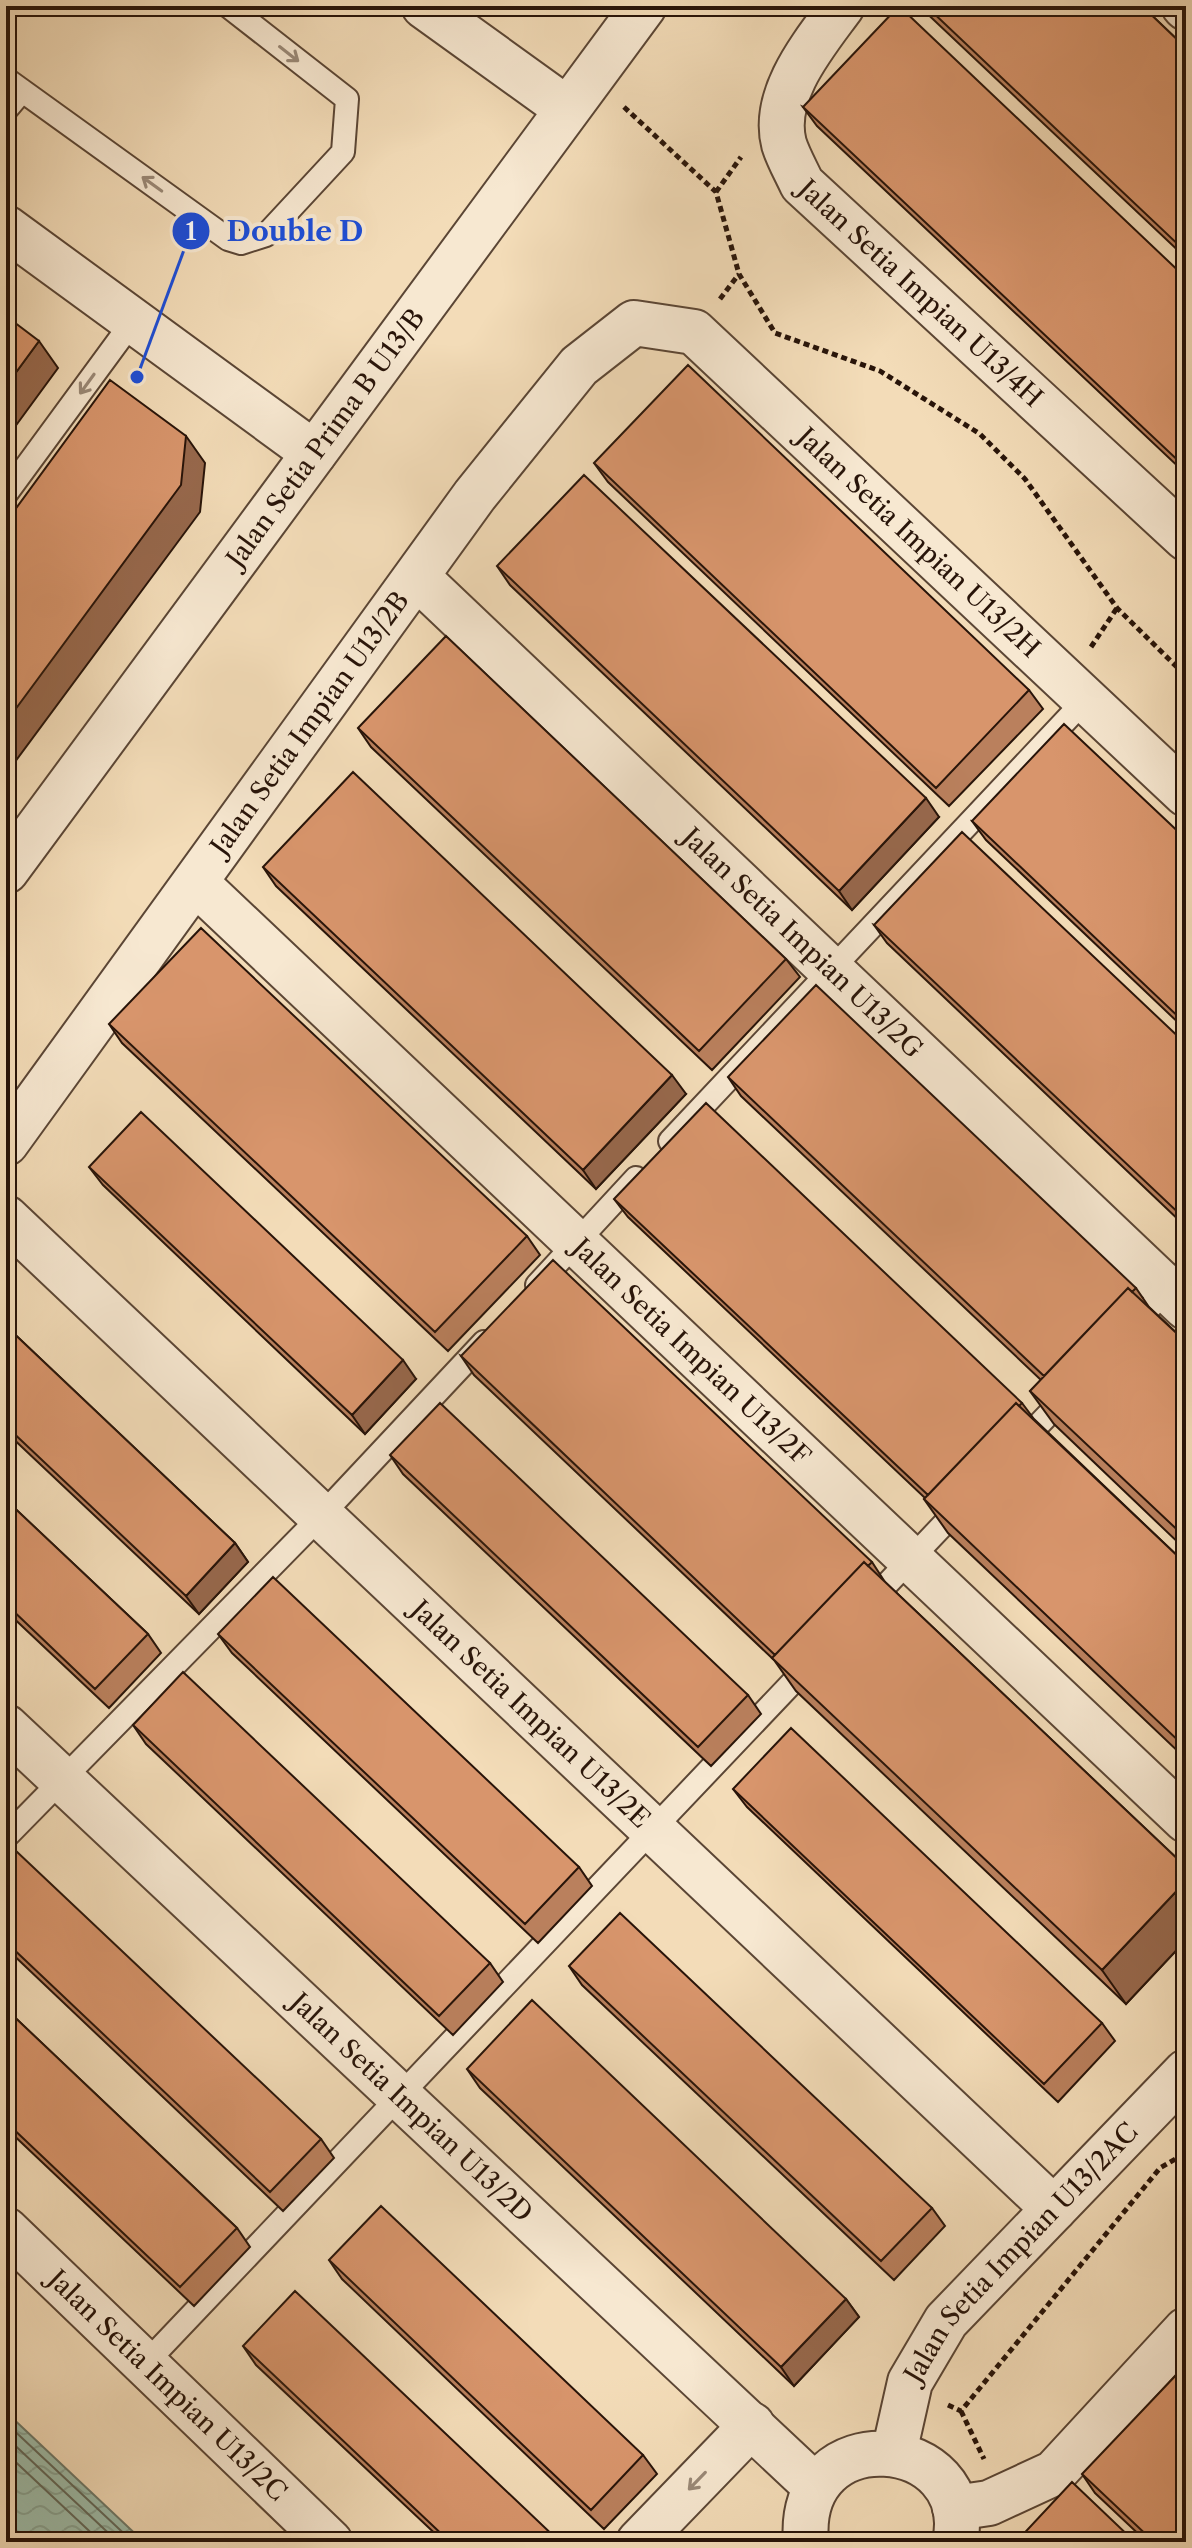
<svg xmlns="http://www.w3.org/2000/svg" width="1192" height="2548" font-family="'Libre Caslon Text',serif">
<style>
.water{fill:url(#water-waves);stroke:#6e7969;stroke-width:2}
.lines{fill:none;stroke-linecap:round;stroke-linejoin:round}
.shore{stroke:#626859;stroke-width:2}
.lane-casing{stroke:#5b4635;stroke-width:26}
.street-casing{stroke:#5b4635;stroke-width:48}
.path{stroke:#281409;stroke-width:5;stroke-dasharray:6 4;stroke-linecap:butt}
.lane{stroke:#f7e8d1;stroke-width:22}
.street{stroke:#f7e8d1;stroke-width:44}
.wall{fill:#ba805d;stroke:#281409;stroke-width:2}
.shaded-wall{fill:#97684c;stroke:#281409;stroke-width:2}
.building{fill:#d8956c;stroke:#281409;stroke-width:2}
.oneway{stroke:#9a8977}
.labels{text-anchor:middle;dominant-baseline:central;stroke-width:8;stroke-linejoin:round;paint-order:stroke}
.street-label{font-size:26px;fill:#281409;stroke:#f7e8d1}
.leader{fill:none;stroke:#1d4ed8;stroke-width:3}
.callout-dot{fill:#1d4ed8;stroke:#f7e8d1;stroke-width:3}
.mark-label{font-size:24px;text-anchor:middle;font-weight:bold;fill:#fff}
.callout-label{font-size:28px;text-anchor:middle;font-weight:bold;fill:#1d4ed8;stroke:#f7e8d1;stroke-width:8;stroke-linejoin:round;paint-order:stroke}
</style>
<defs>
<pattern id="water-waves" width="16" height="10" patternUnits="userSpaceOnUse" patternTransform="scale(2)"><rect width="16" height="10" fill="#9dbca9"/><path d="M0 5q4-4 8 0t8 0" fill="none" stroke="#87a190"/></pattern>
</defs>
<rect width="100%" height="100%" fill="#f3dcb8"/>
<filter id="stains"><feTurbulence type="fractalNoise" baseFrequency=".0025" numOctaves="4"/><feColorMatrix values="0 0 0 0 .2 0 0 0 0 .09 0 0 0 0 .02 0 0 0 .5 -.17"/></filter>
<radialGradient id="worn" r=".72"><stop offset=".6" stop-color="#630" stop-opacity="0"/><stop offset="1" stop-color="#630" stop-opacity=".3"/></radialGradient>
<path class="water" d="M6 2412 144 2542H6Z"/>
<g class="lines">
<path class="shore" d="M6 2423 133 2542
M6 2437 118 2542
M6 2453 101 2542"/>
<defs>
<path id="lane" d="M6 79 228 239 241 243 266 235 343 152 347 99 228 6
M6 110 22 91
M6 494 133 321
M670 1141 1086 699
M537 1285 636 1178
M1130 1328 1186 1270
M1020 1444 1068 1394
M868 1604 963 1504
M6 1837 321 1516 484 1342
M145 2364 811 1663"/>
<g id="street">
<path d="M424 6 567 109"/>
<path id="s1" d="M842 6C815 43 771 94 784 144 788 157 796 171 802 184L1186 538"/>
<path d="M1184 6 1186 8"/>
<path d="M6 228 314 453"/>
<path id="s2" d="M418 578 1186 1307"/>
<path id="s3" d="M6 871 644 6"/>
<path id="s4" d="M196 883 1186 1820"/>
<path id="s5" d="M6 1143 475 495 579 366 634 323 694 332 1186 794"/>
<path id="s6" d="M6 1218 1054 2209"/>
<path id="s7" d="M6 1727 816 2487"/>
<path id="s8" d="M6 2230 330 2542"/>
<path id="s9" d="M894 2453 910 2382 946 2321 1186 2072"/>
<path d="M955 2508 989 2503 1054 2473 1186 2330"/>
<path d="M639 2542 752 2425"/>
<path d="M806 2542C795 2415 978 2434 955 2542"/>
</g>
</defs>
<use href="#lane" class="lane-casing"/>
<use href="#street" class="street-casing"/>
<path class="path" d="M624 107 716 192 739 274 775 333 880 371 980 434 1025 479 1117 608 1186 676
M716 192 741 157
M720 299 739 274
M1091 647 1117 608
M948 2405 961 2411 1160 2168 1186 2153
M961 2411 984 2459"/>
<use href="#lane" class="lane"/>
<use href="#street" class="street"/>
</g>
<path class="wall" d="M919 6H1142L1186 48V258Z
M803 107 1186 278V474L817 126Z
M594 463 1029 690 1043 709 949 806 608 482Z
M497 566 939 817 852 910 510 585Z
M358 728 786 959 800 977 712 1070 371 747Z
M972 821 1186 839V1030L986 840Z
M263 867 686 1094 596 1189 276 886Z
M874 925 1186 1044V1231L1183 1227 1184 1225 887 943Z
M109 1024 527 1236 540 1255 448 1351 122 1043Z
M728 1077 1136 1288 1149 1307 1186 1342V1550L1054 1424 1030 1391 1041 1380 741 1096Z
M89 1167 416 1379 365 1434 103 1185Z
M614 1199 1022 1403 1034 1419 1186 1564V1759L948 1533 924 1499 925 1498 628 1217Z
M6 1326 235 1543 248 1562 199 1614 6 1432Z
M461 1356 872 1562 885 1582 1186 1867V1940L1126 2004 796 1691 774 1660 474 1375Z
M390 1455 748 1695 761 1714 711 1766 403 1474Z
M6 1500 148 1634 161 1653 109 1708 6 1611Z
M218 1634 579 1867 592 1886 538 1943 232 1653Z
M133 1725 490 1963 503 1982 453 2035 146 1744Z
M733 1789 1102 2023 1115 2041 1058 2102 747 1807Z
M6 1860 321 2139 334 2158 283 2211 6 1948Z
M569 1966 932 2208 945 2226 894 2280 582 1985Z
M6 2009 237 2228 250 2247 194 2306 6 2128Z
M467 2069 846 2299 859 2317 794 2386 480 2088Z
M329 2260 643 2455 657 2474 604 2529 342 2279Z
M243 2346 560 2542H444L256 2365Z
M1082 2474 1186 2542H1147L1095 2493Z"/>
<path class="shaded-wall" d="M39 341 58 368 6 439V386Z
M186 436 205 463 200 512 6 774V722Z
M926 798 939 817 852 910 839 891Z
M672 1075 686 1094 596 1189 583 1170Z
M403 1360 416 1379 365 1434 352 1415Z
M235 1543 248 1562 199 1614 186 1596Z
M1186 1881V1940L1126 2004 1102 1970Z
M846 2299 859 2317 794 2386 781 2367Z"/>
<path class="building" d="M899 6 1186 278V468L803 107Z
M926 6H1142L1186 48V252Z
M6 316 39 341 6 386Z
M688 365 1029 690 936 788 594 463Z
M110 380 186 436 181 485 6 722V522Z
M584 475 926 798 839 891 497 566Z
M446 636 786 959 699 1051 358 728Z
M1064 724 1186 839V1024L972 821Z
M353 772 672 1075 583 1170 263 867Z
M962 832 1186 1044V1220L874 925Z
M201 928 527 1236 435 1332 109 1024Z
M816 985 1136 1288 1132 1292 1128 1288 1044 1376 728 1077Z
M706 1103 1022 1403 1019 1406 1016 1403 928 1495 614 1199Z
M141 1112 403 1360 352 1415 89 1167Z
M553 1260 872 1562 868 1566 864 1562 775 1655 461 1356Z
M1128 1288 1186 1342V1538L1030 1391Z
M6 1326 235 1543 186 1596 6 1426Z
M440 1403 748 1695 698 1747 390 1455Z
M1016 1403 1186 1564V1748L924 1499Z
M6 1500 148 1634 95 1689 6 1604Z
M864 1562 1186 1867V1881L1102 1970 772 1658Z
M273 1577 579 1867 525 1924 218 1634Z
M183 1672 490 1963 439 2016 133 1725Z
M791 1728 1102 2023 1044 2084 733 1789Z
M15 1850 321 2139 270 2192 6 1942V1860Z
M620 1913 932 2208 881 2261 569 1966Z
M532 2000 846 2299 781 2367 467 2069Z
M6 2009 237 2228 180 2287 6 2122Z
M381 2206 643 2455 591 2510 329 2260Z
M295 2291 560 2542H450L243 2346Z
M1179 2372 1186 2379V2542H1154L1082 2474Z
M1072 2482 1135 2542H1016Z"/>
<defs><path id="oneway-shaft" d="M-6 0H5M1.5-3L5.5 0L1.5 3" fill="none" stroke-width="1.6" stroke-linecap="round" stroke-linejoin="round" transform="scale(2)"/></defs>
<g class="oneway">
<use href="#oneway-shaft" transform="translate(289 54) rotate(38)"/>
<use href="#oneway-shaft" transform="translate(152 184) rotate(-144)"/>
<use href="#oneway-shaft" transform="translate(87 384) rotate(126)"/>
<use href="#oneway-shaft" transform="translate(697 2481) rotate(134)"/>
</g>
<g class="labels">
<g class="street-label">
<text stroke="none"><textPath href="#s1" startOffset="360">Jalan Setia Impian U13/4H</textPath></text>
<text stroke="none"><textPath href="#s3" startOffset="538">Jalan Setia Prima B U13/B</textPath></text>
<text stroke="none"><textPath href="#s5" startOffset="1404">Jalan Setia Impian U13/2H</textPath></text>
<text stroke="none"><textPath href="#s5" startOffset="518">Jalan Setia Impian U13/2B</textPath></text>
<text stroke="none"><textPath href="#s2" startOffset="530">Jalan Setia Impian U13/2G</textPath></text>
<text stroke="none"><textPath href="#s4" startOffset="682">Jalan Setia Impian U13/2F</textPath></text>
<text stroke="none"><textPath href="#s6" startOffset="722">Jalan Setia Impian U13/2E</textPath></text>
<text stroke="none"><textPath href="#s7" startOffset="556">Jalan Setia Impian U13/2D</textPath></text>
<text stroke="none"><textPath href="#s9" startOffset="244">Jalan Setia Impian U13/2AC</textPath></text>
<text stroke="none"><textPath href="#s8" startOffset="224">Jalan Setia Impian U13/2C</textPath></text>
</g>
</g>
<path class="leader" d="M137 377L191 231"/>
<g class="callout-dot">
<circle cx="137" cy="377" r="8"/>
<circle cx="191" cy="231" r="20"/>
</g>
<g class="mark-label">
<text x="191" y="240">1</text>
</g>
<g class="callout-label">
<text x="295" y="241">Double D</text>
</g>
<rect width="1192" height="2548" fill="none" stroke="#f3dcb8" stroke-width="32"/>
<rect x="8" y="8" width="1176" height="2532" fill="none" stroke="#281409" stroke-width="4"/>
<rect x="16" y="16" width="1160" height="2516" fill="none" stroke="#281409" stroke-width="2"/>
<rect width="100%" height="100%" filter="url(#stains)"/>
<rect width="100%" height="100%" fill="url(#worn)"/>
</svg>
